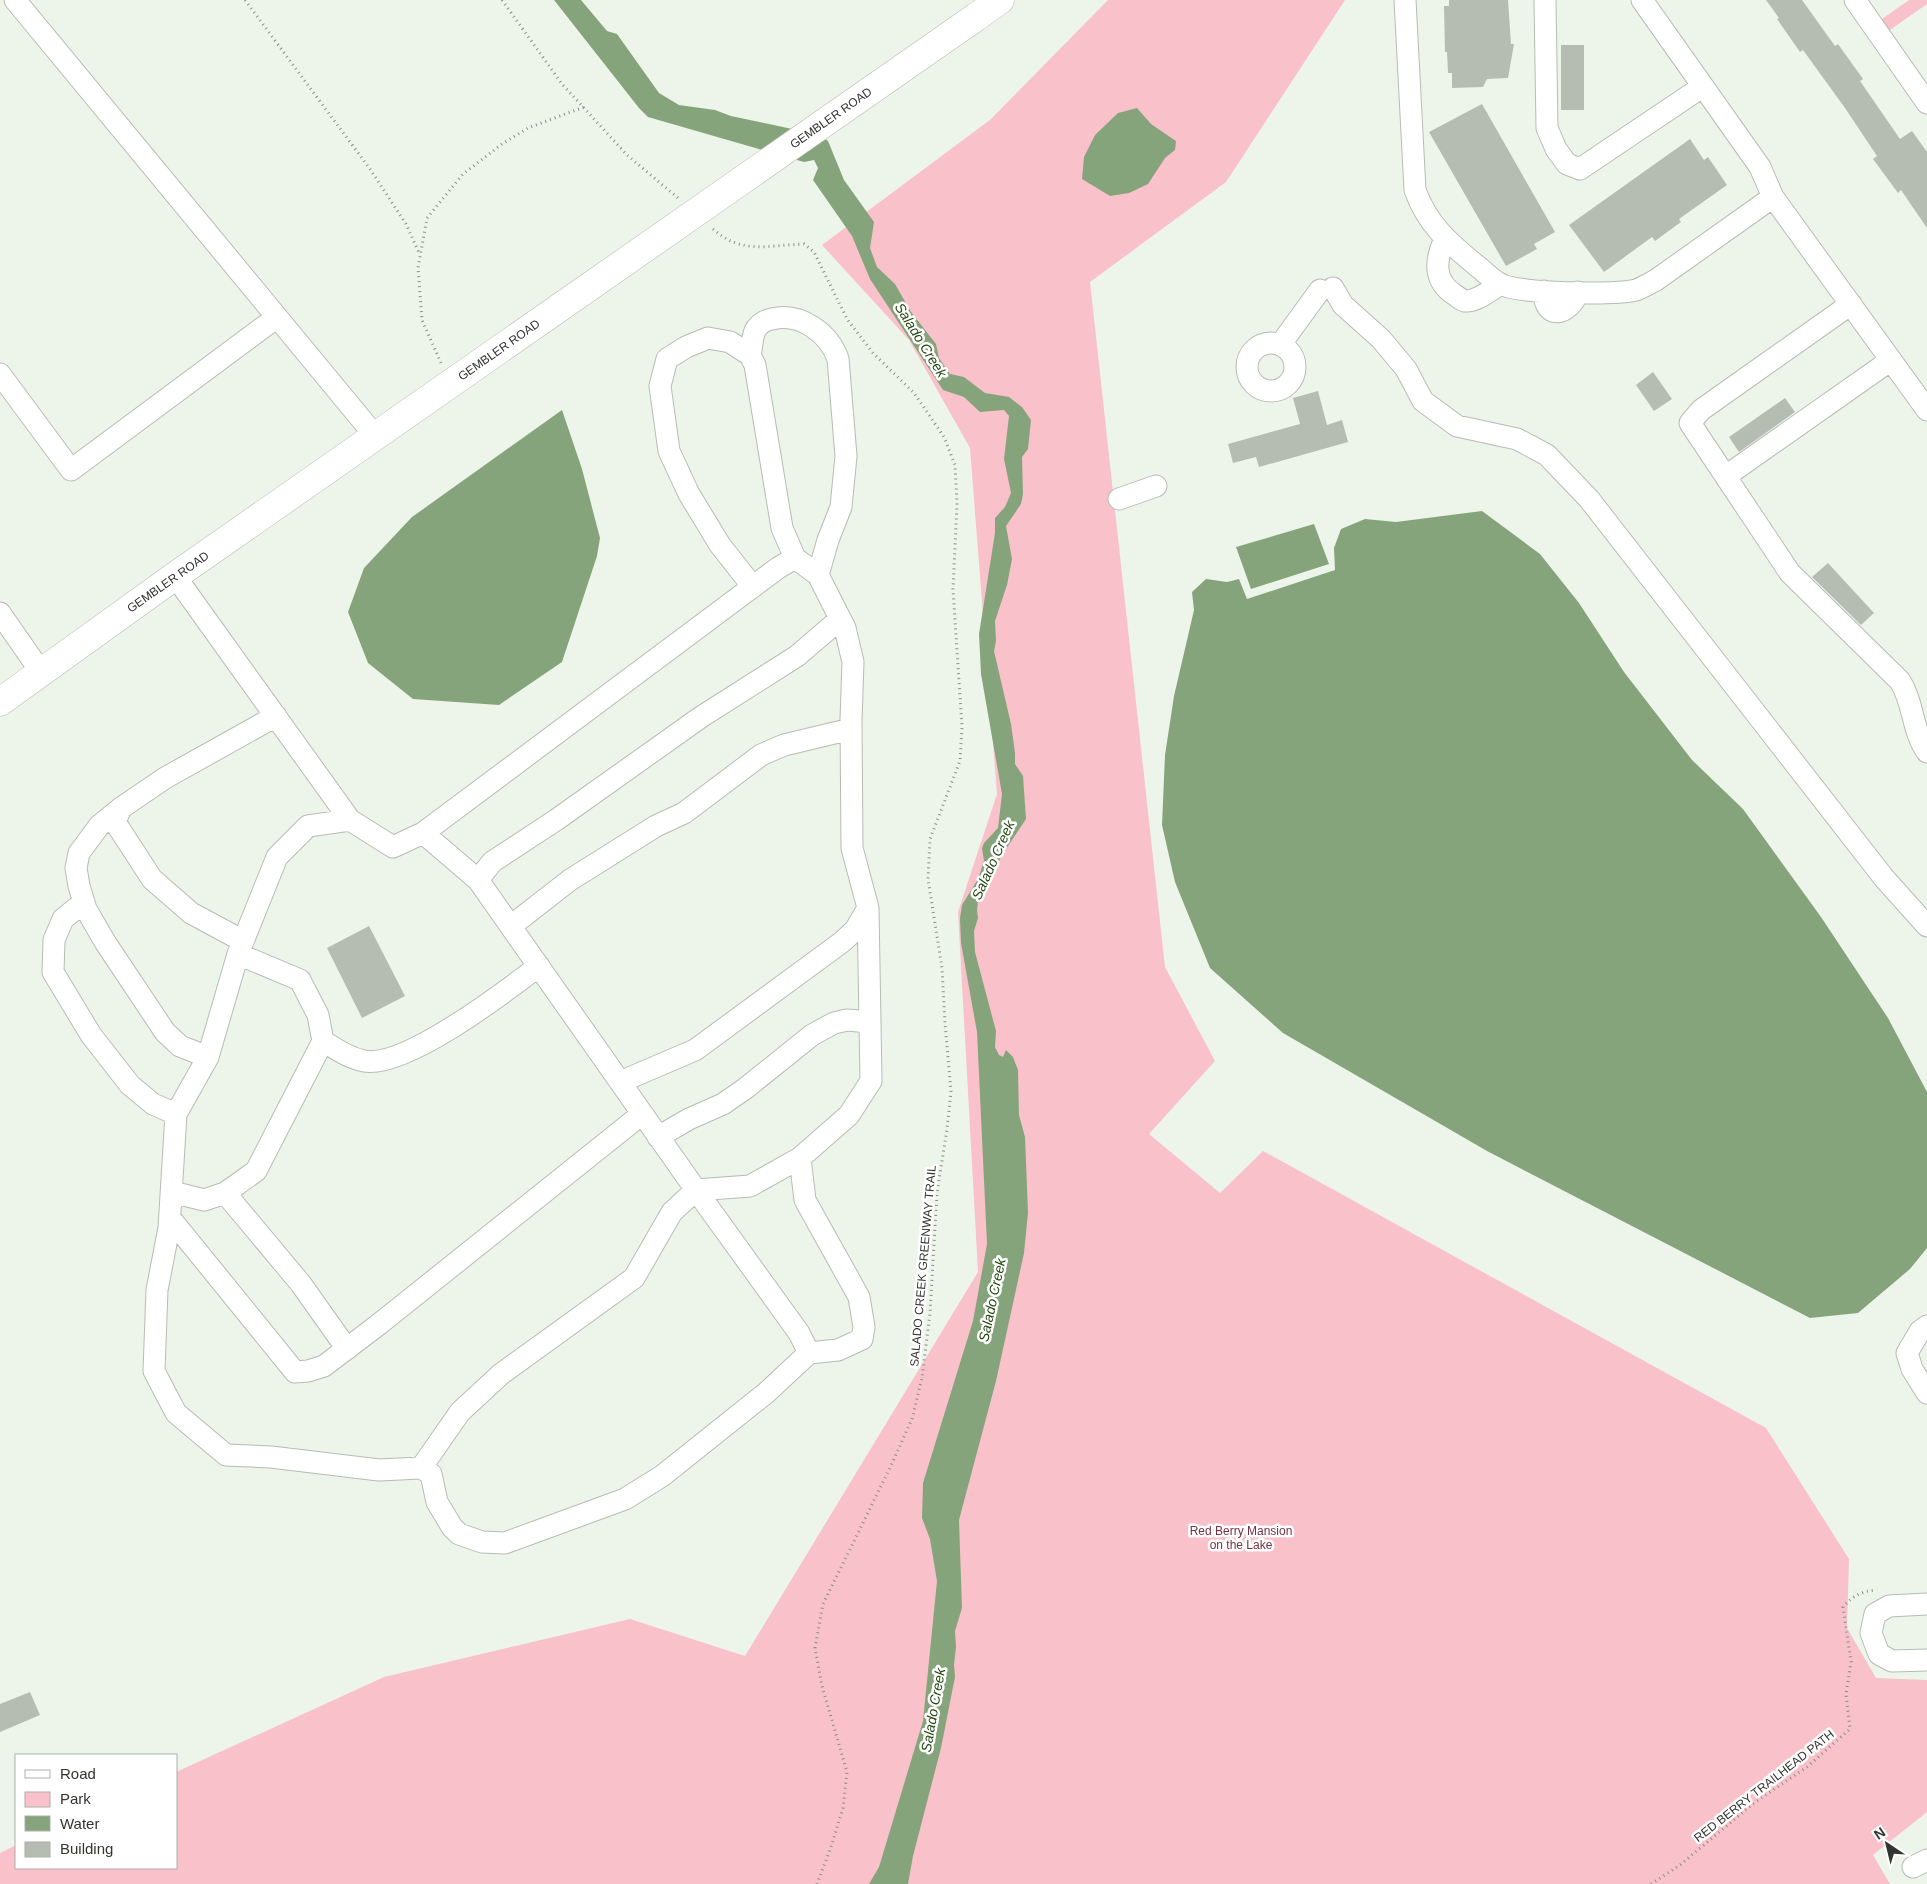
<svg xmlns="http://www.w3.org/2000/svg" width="1927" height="1884" font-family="Arial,sans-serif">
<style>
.green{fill:#f9c1ca}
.water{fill:#86a47c}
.building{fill:#b5bdb2}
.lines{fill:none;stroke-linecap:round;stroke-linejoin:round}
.minor-casing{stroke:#b5bdb3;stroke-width:23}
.major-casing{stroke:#b5bdb3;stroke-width:29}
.path{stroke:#898e86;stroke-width:3;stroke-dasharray:1 4;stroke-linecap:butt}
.minor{stroke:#fff;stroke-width:21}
.major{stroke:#fff;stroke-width:28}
.major-bridge-casing{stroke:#b5bdb3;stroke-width:29;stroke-linecap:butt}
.major-bridge{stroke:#fff;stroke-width:28}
.labels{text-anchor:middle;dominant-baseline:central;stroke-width:5;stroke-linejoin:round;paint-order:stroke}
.street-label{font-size:12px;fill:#323530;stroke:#fff}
.park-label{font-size:12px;fill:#753242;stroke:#fff}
.water-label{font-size:14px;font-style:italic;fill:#21480f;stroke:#fff}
</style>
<rect width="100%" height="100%" fill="#edf5ea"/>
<path class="green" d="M1108 0H1345L1226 182 1090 282 1165 967 1215 1061 1149 1134 1220 1193 1263 1151 1766 1428 1849 1559 1847 1628 1876 1678 1927 1680V1812L1873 1855 1890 1884H0V1853L16 1845V1868H176V1772L384 1677 630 1619 745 1656 978 1272 958 912 997 794 970 448 909 340 822 245 990 120Z
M1909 0H1927V4L1887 32 1879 21Z"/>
<path class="water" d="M554 0H581L607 31 617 34 659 93 679 105 715 110 731 116 820 135 828 141 844 180 874 222 870 248 877 267 895 284 911 312 936 344 939 358 950 374 964 377 985 393 1009 397 1022 407 1031 420 1028 449 1022 457 1023 494 1021 504 1006 526 1012 559 1007 585 995 621 996 641 994 651 1011 724 1015 753V764L1023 776 1026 819 1002 855 978 901 977 910 978 918 974 931 975 952 996 1031 995 1047 999 1055 1003 1057 1006 1050 1013 1057 1018 1070 1019 1115 1025 1137 1028 1213 1024 1253 996 1381 959 1520 962 1608 955 1631 956 1647 954 1665 955 1677 941 1748 913 1856 908 1884H869L879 1867 923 1721 937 1581 930 1539 922 1518 923 1483 973 1321 987 1244 977 1032 961 943 960 918 962 905 978 879 984 861 982 848 984 843 998 828 1002 794 981 674 979 634 995 533V518L1005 507 1011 493 1004 459 1009 416 1004 410 980 412 964 397 943 390 870 279 852 236 813 180 818 168 814 160 804 162 648 117 639 108Z
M1137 108 1151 124 1176 141 1175 150 1165 158 1148 184 1129 193 1110 196 1082 179 1084 157 1095 135 1118 113Z
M562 410 582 469 600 538 597 556 562 662 499 705 413 699 368 663 348 612 364 568 412 517Z
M1482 511 1540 554 1579 603 1624 672 1692 760 1743 809 1821 917 1888 1018 1927 1092V1248L1910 1269 1858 1313 1810 1318 1487 1151 1283 1033 1210 968 1175 882 1162 825 1165 755 1174 696 1194 610 1192 592 1206 579 1227 582 1239 579 1247 599 1335 570 1334 548 1341 529 1365 519 1396 522Z
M1314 524 1329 564 1251 589 1236 547Z"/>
<path class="building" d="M1449 0H1508L1511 44H1514L1508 78 1487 79 1483 87 1452 88V73H1448L1447 52H1445L1444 6H1449Z
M1766 0H1802L1835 46 1838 44 1863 79 1860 81 1900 139 1912 131 1927 152V228L1901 190 1898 193 1873 159 1877 156 1845 108 1803 50 1800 52 1777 19 1779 18Z
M1561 45H1584V110H1561Z
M1482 104 1555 232 1534 244 1537 249 1506 266 1429 132Z
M1690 139 1704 160 1708 157 1727 185 1679 219 1681 222 1655 241 1652 237 1604 272 1569 225Z
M1653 372 1672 399 1654 411 1636 385Z
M1318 391 1327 425 1342 420 1348 442 1259 467 1256 457 1233 463 1228 444 1300 424 1293 398Z
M1785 398 1795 412 1739 452 1729 437Z
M1828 563 1874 613 1861 625 1812 577Z
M369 926 405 996 362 1018 327 948Z
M30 1692 40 1715 0 1732V1704Z"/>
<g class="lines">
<defs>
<path id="minor" d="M15 0 376 437
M1405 0 1415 190C1427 224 1449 243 1476 265 1484 271 1491 279 1500 284 1518 294 1614 295 1636 290 1642 288 1650 283 1656 280L1773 197 1927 410
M1545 0 1547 128 1556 149 1567 164 1580 169 1702 87
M1642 0 1760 167 1773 197
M1855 0 1927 103
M1445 239C1435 260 1433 281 1455 295 1458 297 1461 300 1465 301 1477 302 1490 290 1501 284
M1333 288 1343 305 1381 339 1406 369 1423 401 1457 426 1517 439 1547 455 1589 499 1884 878 1927 926
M1544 291C1544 322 1570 315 1578 292
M1851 304 1701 410 1690 423 1790 573 1900 681C1914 703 1912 731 1927 752
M1247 367a24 24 0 1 1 48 0a24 24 0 1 1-48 0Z
M1280 345 1320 290
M750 355C752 348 752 335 756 329 760 323 766 320 772 319 800 312 829 333 838 359L846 456 841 507 828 540 818 575
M0 374 71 470 277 317
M1726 476 1891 360
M1119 499 1156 486
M175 576 350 820 393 847 423 833 478 880 696 1190 750 1186 800 1158 849 1115 871 1081 868 908 852 848 851 720 853 662 845 628 818 575 795 558 778 568 423 833
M753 587 720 545 689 494 669 451 660 386 667 359 686 347 708 338 730 342 750 355 755 365 782 528 795 558
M0 613 41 672
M121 808 99 826 79 853 76 868 79 886 86 909 105 942 165 1032 180 1046 208 1057
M350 820 308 826 277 857 238 954 208 1057 176 1114 169 1228 157 1290 154 1371 176 1413 226 1455 271 1457 379 1470 421 1468 460 1412 501 1374 634 1278 672 1212 696 1190 799 1333 809 1353
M478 880 492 862 556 820 701 717 797 656 840 619
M84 902 63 919 54 940 53 972 91 1035 130 1085 153 1104 176 1114
M511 926 570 880 656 826 684 813 761 755 784 745 851 729
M243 941 191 913 152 879 115 822 121 808 165 778 276 716
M323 1041C336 1049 349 1058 364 1061 405 1069 506 991 539 966
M620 1082 695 1050 842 942 855 930 868 908
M658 1137 689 1119 723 1104 746 1088 812 1035 834 1023 847 1020 870 1022
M172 1192 204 1200 225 1193 256 1171 323 1041 318 1015 300 980 238 954
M225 1193 301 1284 347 1349
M170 1218 295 1372 308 1371 324 1366 378 1325 642 1114
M1927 1326 1920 1331 1907 1353 1912 1369 1927 1393
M421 1468 431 1474 437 1502 452 1527 459 1534 482 1542 505 1543 625 1499 662 1476 766 1393 809 1353 838 1350 862 1339 864 1327 859 1297 805 1200 800 1158
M1927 1604 1889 1606 1875 1614 1871 1633 1879 1654 1892 1661 1927 1660
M1913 1867 1927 1860"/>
<path id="major" d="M976 17 1000 0
M0 702 175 576 589 287"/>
</defs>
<use href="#minor" class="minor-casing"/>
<use href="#major" class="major-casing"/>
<path class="path" d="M245 0 370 169 406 224 420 255
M502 0 562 84 627 155 678 198
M713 229C742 255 768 245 804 244L814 252 847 319 873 353 914 393 944 437 955 465 957 504 953 589 962 727 960 761 930 839 928 879 942 968 945 1023 951 1092 947 1129 937 1193 930 1313 922 1378 912 1419 889 1470 823 1604 815 1648 822 1686 847 1772 843 1808 831 1847 817 1884
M441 363 422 320 418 268 427 218 463 174 502 144 528 128 584 107
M1651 1884 1680 1865 1754 1803 1807 1767 1850 1729 1846 1694 1851 1662 1843 1607C1853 1596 1861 1591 1877 1590"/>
<use href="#minor" class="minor"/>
<use href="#major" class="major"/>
<defs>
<path id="major-bridge" d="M589 287 976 17"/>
</defs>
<use href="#major-bridge" class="major-bridge-casing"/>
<use href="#major-bridge" class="major-bridge"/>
</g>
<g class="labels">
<g class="street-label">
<text transform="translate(831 118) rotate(-35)">GEMBLER ROAD</text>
<text transform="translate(499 350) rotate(-35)">GEMBLER ROAD</text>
<text transform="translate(168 582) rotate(-35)">GEMBLER ROAD</text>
<text transform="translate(923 1266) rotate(-85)">SALADO CREEK GREENWAY TRAIL</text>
<text transform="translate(1764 1786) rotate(-38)">RED BERRY TRAILHEAD PATH</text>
</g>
<g class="park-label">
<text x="1241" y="1531">Red Berry Mansion<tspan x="1241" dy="14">on the Lake</tspan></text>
</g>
<g class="water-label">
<text transform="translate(921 340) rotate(58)">Salado Creek</text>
<text transform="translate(993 860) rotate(-66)">Salado Creek</text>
<text transform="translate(992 1300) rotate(-78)">Salado Creek</text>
<text transform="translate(933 1710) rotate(-80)">Salado Creek</text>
</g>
</g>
<rect x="15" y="1754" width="162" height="115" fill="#ffffff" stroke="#adaeac"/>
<rect x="25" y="1770" width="25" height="8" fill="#ffffff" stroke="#adaeac"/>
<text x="60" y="1779" font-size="15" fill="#323530">Road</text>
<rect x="25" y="1792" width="25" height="15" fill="#f9c1ca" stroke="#adaeac"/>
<text x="60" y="1804" font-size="15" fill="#323530">Park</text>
<rect x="25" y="1816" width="25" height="15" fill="#86a47c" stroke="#adaeac"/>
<text x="60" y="1829" font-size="15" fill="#323530">Water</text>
<rect x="25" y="1842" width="25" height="15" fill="#b5bdb2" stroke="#adaeac"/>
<text x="60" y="1854" font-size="15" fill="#323530">Building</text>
<g transform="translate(1887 1844) rotate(325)" stroke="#ffffff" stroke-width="4" paint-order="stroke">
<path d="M0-4L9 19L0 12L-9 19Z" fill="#323530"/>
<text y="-8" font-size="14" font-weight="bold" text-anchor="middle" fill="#323530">N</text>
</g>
</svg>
